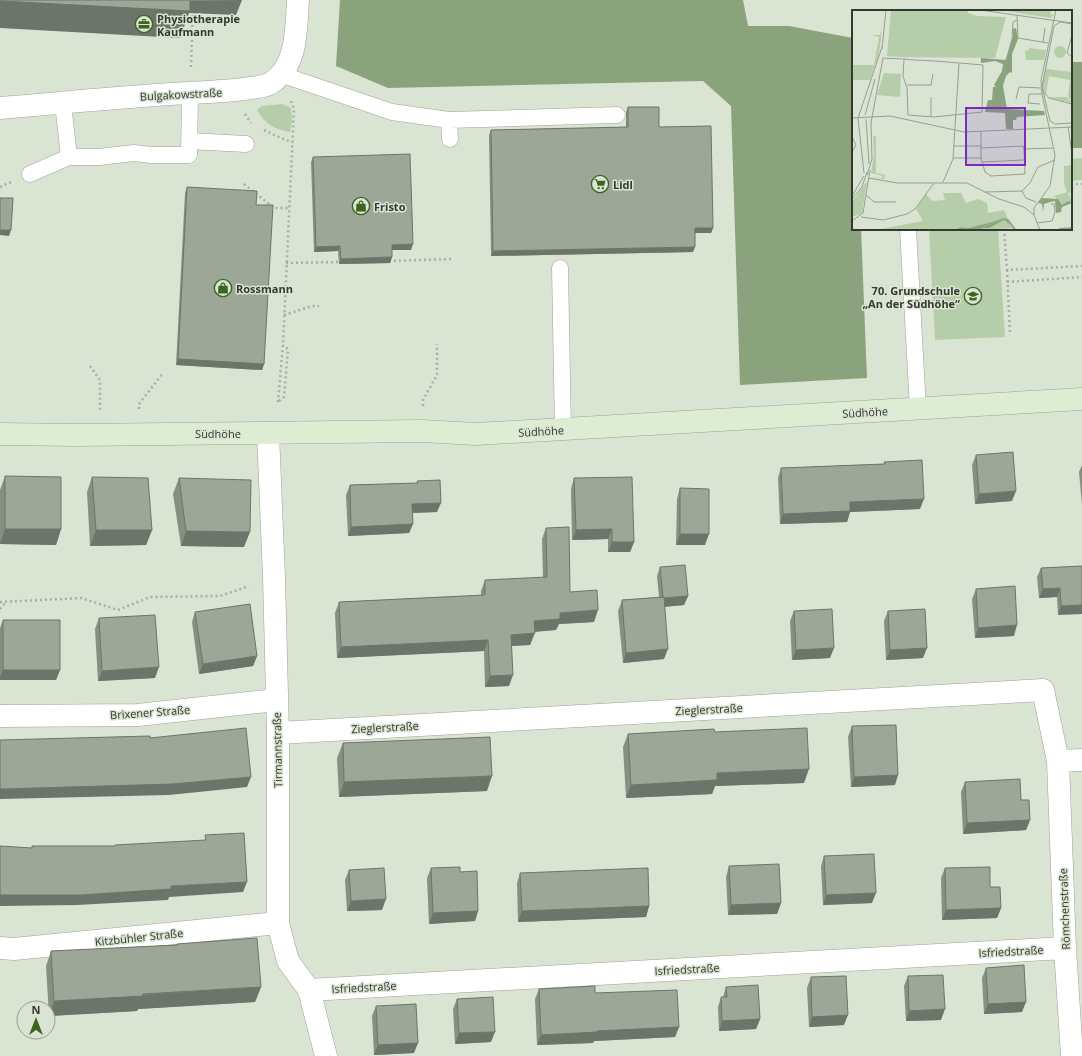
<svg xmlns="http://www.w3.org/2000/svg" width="1082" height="1056" font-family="'Open Sans',sans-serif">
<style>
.green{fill:#b6cda9}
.forest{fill:#8ba37d}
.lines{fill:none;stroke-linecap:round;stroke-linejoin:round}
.lane-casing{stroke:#9aa494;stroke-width:17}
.street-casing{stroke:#9aa494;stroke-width:23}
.secondary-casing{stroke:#9aa494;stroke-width:23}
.path{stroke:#a7b0a2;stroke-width:2.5;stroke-dasharray:2 3;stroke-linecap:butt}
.lane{stroke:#fff;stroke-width:16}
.street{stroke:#fff;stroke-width:22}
.secondary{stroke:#ddedd3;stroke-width:22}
.wall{fill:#869082}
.shaded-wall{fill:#6d756a}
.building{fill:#9ca797;stroke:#6d756a}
.labels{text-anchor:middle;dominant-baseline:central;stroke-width:3;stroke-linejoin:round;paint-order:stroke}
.poi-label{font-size:11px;font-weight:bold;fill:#343831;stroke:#d9e4d3;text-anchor:start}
.street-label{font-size:11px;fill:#343831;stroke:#d9e4d3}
.inset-river{fill:none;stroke:#93ac85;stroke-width:2}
.inset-road{fill:none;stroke:#979f92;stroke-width:1}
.view{fill:#7b2cbf;fill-opacity:0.15;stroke:#7b2cbf;stroke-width:2}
.inset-edge{fill:none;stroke:#343831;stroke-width:2}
</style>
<rect width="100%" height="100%" fill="#d9e4d3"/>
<path class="green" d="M282 104 291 108 292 122 290 132C275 130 264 123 257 110L262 106Z
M1082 158V180L1071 181V159Z
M929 229H998L1005 337 935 340Z"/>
<path class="forest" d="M340 0H743L748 26H789L853 38V229H861L867 378 740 385 731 106 703 81 388 88 336 66Z
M1071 62H1082V148H1071Z"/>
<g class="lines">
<defs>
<path id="lane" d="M280 74 392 112 449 120 450 139
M63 103 69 157
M449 120 617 115
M189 141 246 144
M30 174 69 157H99L134 153 151 155H189L190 93
M908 229 918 409
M560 268 563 430"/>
<path id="street" d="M0 108C63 103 127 96 190 93 211 92 230 91 251 88 257 87 265 87 271 83 298 66 296 28 298 0
M268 433 274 577 278 733V923L288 961 309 990 326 1056
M0 716 138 715 276 700
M278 733 1043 690 1058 761 1065 948 1072 1056
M1058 761 1082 760
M0 948 14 949 278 923
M309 990 1065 948"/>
<path id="secondary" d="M0 434 78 435 421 431 476 434 1082 399"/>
</defs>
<use href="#lane" class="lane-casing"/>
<use href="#street" class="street-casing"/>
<use href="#secondary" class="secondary-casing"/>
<path class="path" d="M191 67 193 10
M245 114 251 123
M264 130 281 138 292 142
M244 184 274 208H289
M1071 184H1082
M0 187 11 182
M1004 229 1007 270 1082 266
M389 261 453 259
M286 263 342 262
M1007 270 1010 334
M1007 282 1082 277
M284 315 312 306H319
M90 366 100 380V410
M279 401 284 397 288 349 283 345
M278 402 283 344 294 109 291 101
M423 406V400L437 375V344
M139 409V404L163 373
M0 602 81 598 118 610 150 597 220 596 249 586
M0 609 5 603"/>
<use href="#lane" class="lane"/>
<use href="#street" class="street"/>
<use href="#secondary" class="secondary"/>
</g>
<path class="wall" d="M628 107 659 127 713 228 711 233H695L693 252 491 256 489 135 491 130 626 127V112Z
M313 157 411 250H392V257L390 263 339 264 338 251 314 252 311 162Z
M187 187 256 205 264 364 262 370 176 365 185 193Z
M976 455 1012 501 975 504 972 465Z
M884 462 920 509 850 512 847 522 780 524 778 478 781 468 884 464Z
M1082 465V505L1079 472Z
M5 476 61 529 56 545 0 544V490Z
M92 477 152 530 146 545 90 546 87 492Z
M179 478 244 547 181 546 173 494Z
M574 478 634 542 630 552H608V539L572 540 571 489Z
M417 481 437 512 412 513 413 524 409 533 348 536 346 495 350 485 417 483Z
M680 488 705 545H676L677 499Z
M546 528 570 592 594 622 559 624 556 630 534 632 530 645 512 646 509 686 485 687 484 651 337 658 335 613 339 602 481 595V591L485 580 543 578 542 539Z
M1082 566 1058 615 1057 597 1039 598 1037 577 1041 568Z
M660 567 688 596 684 605 664 607V659L623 663 618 611 622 600 659 597 657 576Z
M976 589 1014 636 975 638 972 599Z
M794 611 830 658 792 660 790 621Z
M888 611 923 658 886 660 884 621Z
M195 612 257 656 253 666 199 674 192 622Z
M99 618 155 678 98 681 95 629Z
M3 620 60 670 56 680H0V628Z
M852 726 895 785 851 787 848 737Z
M715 732 804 783 715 786 712 794 626 798 623 747 628 734Z
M343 743 487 791 339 797 337 758Z
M965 782 1021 800 1030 820 1026 830 963 834 961 792Z
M824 856 872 903 823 905 821 866Z
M729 866 781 903 777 914 728 915 726 877Z
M431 868 460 872 478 911 475 921 429 924 427 878Z
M945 868 990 887 1001 908 997 918 942 920 941 878Z
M349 870 382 910 347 911 345 880Z
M520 873 649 906 646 917 518 922 517 883Z
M177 944 261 987 255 1002 138 1009 137 1011 49 1016 46 966 51 951 176 945Z
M986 968 1022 1012 984 1014 982 978Z
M908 976 941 1020 906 1021 904 986Z
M811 977 844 1025 809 1027 807 988Z
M726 987 760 1019 756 1029 719 1031 718 1007 721 997H723Z
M539 989 595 993 679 1027 675 1037 594 1041 593 1043 537 1045 535 999Z
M457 999 491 1042 455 1044 453 1009Z
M376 1006 414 1053 374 1055 372 1016Z"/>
<path class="shaded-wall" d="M242 0 236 15 189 13 180 38 0 28V1Z
M695 228H713L711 233H693Z
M0 230H11L9 236 0 235Z
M413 244 411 250H390L392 245Z
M340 246 338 251 314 252 316 247Z
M695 247 693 252 491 256 493 251Z
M392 257 390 263 339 264 341 259Z
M178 359 264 364 262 370 176 365Z
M1016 491 1012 501 975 504 979 494Z
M924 499 920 509 850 512 847 522 780 524 783 514 850 502Z
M441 503 437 512 408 513 412 504Z
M413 524 409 533 348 536 351 527Z
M5 529H61L56 545 0 544Z
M612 529 608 539 572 540 576 530Z
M96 530H152L146 545 90 546Z
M186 531 250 532 244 547 181 546Z
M680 534H709L705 545H676Z
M612 542H634L630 552H608Z
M1060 588 1057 597 1039 598 1043 589Z
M688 596 684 605 660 607 663 598Z
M1082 605V614L1058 615 1061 606Z
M598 610 594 622 559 624 556 630 530 632 534 621 560 613Z
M1017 625 1014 636 975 638 978 628Z
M535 633 530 645 507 646 511 635Z
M488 640 484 651 337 658 341 647Z
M834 648 830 658 792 660 796 650Z
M927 648 923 658 886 660 890 650Z
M668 649 664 659 623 663 626 653Z
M257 656 253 666 199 674 203 664Z
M159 667 155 678 98 681 102 671Z
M3 670H60L56 680H0V677Z
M513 675 509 686 485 687 490 676Z
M809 769 804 783 715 786 712 794 626 798 631 785 717 773Z
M898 775 895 785 851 787 854 777Z
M492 776 487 791 339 797 344 782Z
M251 777 247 787 169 795 0 799V789Z
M1030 820 1026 830 963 834 967 823Z
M247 882 243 892 169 897 168 900 77 905 0 906V895Z
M876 893 872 903 823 905 826 895Z
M386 899 382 910 347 911 351 901Z
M781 903 777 914 728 915 731 905Z
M649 906 646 917 518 922 522 911Z
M1001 908 997 918 942 920 946 910Z
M478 911 475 921 429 924 433 913Z
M261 987 255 1002 138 1009 137 1011 49 1016 54 1001Z
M1026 1002 1022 1012 984 1014 988 1004Z
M945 1009 941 1020 906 1021 909 1011Z
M848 1015 844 1025 809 1027 812 1017Z
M760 1019 756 1029 719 1031 722 1021Z
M679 1027 675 1037 594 1041 593 1043 537 1045 541 1035 597 1031Z
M495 1032 491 1042 455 1044 459 1033Z
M418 1043 414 1053 374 1055 378 1045Z"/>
<path class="building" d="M0 0H190V11L0 1Z
M628 107H659V127L711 126 713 228H695V247L493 251 491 130 628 127Z
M410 154 413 244 392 245V257L341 259 340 246 316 247 313 157Z
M187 187 257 191 256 205H273L264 364 178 359Z
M0 198H13L11 230H0Z
M1013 452 1016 491 979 494 976 455Z
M922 460 924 499 850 502V511L783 514 781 468 885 464 884 462Z
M5 476 61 477V529H5Z
M92 477 148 478 152 530H96Z
M632 477 634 542H612V529L576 530 574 478Z
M179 478 251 480 250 532 186 531Z
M440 480 441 503 412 504 413 524 351 527 350 485 418 483 417 481Z
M680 488 709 489V534H680Z
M569 527 570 592 597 590 598 610 560 613V619L534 621 535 633 511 635 513 675 490 676 488 640 341 647 339 602 485 595V580L547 577 546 528Z
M685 565 688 596 664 598V597H663L660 567Z
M1082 566V605L1061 606 1060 588 1043 589 1041 568Z
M1015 586 1017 625 978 628 976 589Z
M664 597 668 649 626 653 622 600Z
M250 604 257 656 203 664 195 612Z
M832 609 834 648 796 650 794 611Z
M925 609 927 648 890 650 888 611Z
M155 615 159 667 102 671 99 618Z
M3 620H60V670H3Z
M896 725 898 775 854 777 852 726Z
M246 728 251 777 173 784 0 789V740L150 736V738Z
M807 728 809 769 717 773V780L631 785 628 734 714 729 715 732Z
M490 737 492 776 344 782 343 743Z
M1020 779 1021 800H1029L1030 820 967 823 965 782Z
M244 833 247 882 171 886V889L81 895H0V846L32 848V846H115V845L206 840 205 835Z
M874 854 876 893 826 895 824 856Z
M779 864 781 903 731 905 729 866Z
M460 867V872L477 871 478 911 433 913 431 868Z
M990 867V887H1000L1001 908 946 910 945 868Z
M384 868 386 899 351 901 349 870Z
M648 868 649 906 522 911 520 873Z
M257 938 261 987 143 994V996L54 1001 51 951 177 945V944Z
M1024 965 1026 1002 988 1004 986 968Z
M943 975 945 1009 909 1011 908 976Z
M846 976 848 1015 812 1017 811 977Z
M758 985 760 1019 722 1021 721 997H727L726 987Z
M595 986V993L677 990 679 1027 597 1031V1032L541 1035 539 989Z
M493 997 495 1032 459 1033 457 999Z
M416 1004 418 1043 378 1045 376 1006Z"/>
<defs>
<symbol id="office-ring" viewBox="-11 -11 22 22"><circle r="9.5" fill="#d9e4d3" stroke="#3d6520" stroke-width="1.5"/><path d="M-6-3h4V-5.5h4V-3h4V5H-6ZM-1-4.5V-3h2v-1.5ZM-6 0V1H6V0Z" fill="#3d6520"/></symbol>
<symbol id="supermarket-ring" viewBox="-11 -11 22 22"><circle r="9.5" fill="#d9e4d3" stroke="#3d6520" stroke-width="1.5"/><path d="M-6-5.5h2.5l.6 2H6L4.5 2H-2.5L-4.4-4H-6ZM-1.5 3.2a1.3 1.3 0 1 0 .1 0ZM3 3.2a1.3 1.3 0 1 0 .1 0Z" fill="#3d6520"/></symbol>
<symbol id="shop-ring" viewBox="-11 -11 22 22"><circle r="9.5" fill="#d9e4d3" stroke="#3d6520" stroke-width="1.5"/><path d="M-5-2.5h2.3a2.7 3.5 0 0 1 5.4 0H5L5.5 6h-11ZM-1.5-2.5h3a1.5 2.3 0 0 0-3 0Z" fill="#3d6520"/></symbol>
<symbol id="school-ring" viewBox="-11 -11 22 22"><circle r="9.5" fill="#d9e4d3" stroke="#3d6520" stroke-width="1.5"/><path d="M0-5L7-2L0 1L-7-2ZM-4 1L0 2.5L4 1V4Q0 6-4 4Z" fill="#3d6520"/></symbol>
</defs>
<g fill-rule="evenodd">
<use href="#office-ring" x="134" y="14" width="20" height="20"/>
<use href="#supermarket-ring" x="590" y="174" width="20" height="20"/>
<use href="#shop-ring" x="351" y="196" width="20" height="20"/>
<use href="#shop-ring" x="213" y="278" width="20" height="20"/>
<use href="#school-ring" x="963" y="286" width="20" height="20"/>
</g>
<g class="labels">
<g class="poi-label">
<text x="157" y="18">Physiotherapie<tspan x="157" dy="13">Kaufmann</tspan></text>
<text x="613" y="184">Lidl</text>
<text x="374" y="206">Fristo</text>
<text x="236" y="288">Rossmann</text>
<text x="960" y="290" text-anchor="end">70. Grundschule<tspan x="960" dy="13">„An der Südhöhe“</tspan></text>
</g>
<g class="street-label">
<text transform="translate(181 94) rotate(-3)">Bulgakowstraße</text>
<text transform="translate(865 412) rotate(-3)">Südhöhe</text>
<text transform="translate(541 431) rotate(-3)">Südhöhe</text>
<text x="218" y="433">Südhöhe</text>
<text transform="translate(709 709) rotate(-3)">Zieglerstraße</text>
<text transform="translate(150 712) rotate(-4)">Brixener Straße</text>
<text transform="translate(385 727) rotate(-3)">Zieglerstraße</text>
<text transform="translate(277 750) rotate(-91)">Tirmannstraße</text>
<text transform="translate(1064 909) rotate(-92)">Römchenstraße</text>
<text transform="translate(139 937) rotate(-6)">Kitzbühler Straße</text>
<text transform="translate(1011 951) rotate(-3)">Isfriedstraße</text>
<text transform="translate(687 969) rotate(-3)">Isfriedstraße</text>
<text transform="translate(364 987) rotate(-3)">Isfriedstraße</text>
</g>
</g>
<g transform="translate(852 10)">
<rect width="220" height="220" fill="#d9e4d3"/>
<path d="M39 0H116V3L125 6 154 7 143 48 48 47 35 46ZM149 0H199L198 5 202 4 199 8ZM203 13 194 59 220 62V91L216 87 218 70 197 66 194 84 196 87H215L220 93 196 87 192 83 194 101 190 73ZM30 18 27 44 18 70H0V55H22L27 27 20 25H28ZM202 42a6 6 0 1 1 12 0a6 6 0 1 1-12 0ZM177 38 194 40 192 50H174L173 41H176ZM32 63 49 64 48 87 25 85ZM21 126H24V163L33 165 32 169 18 167 30 168 31 166 19 163 22 144ZM220 155V182L216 183 220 192 210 195 202 186 215 182 212 173V156ZM15 171 10 203 0 207V192ZM91 183H109L114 193 126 189 135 193 136 203 152 200 156 209 109 220H89L88 216 89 220H24L71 211 64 199 74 184 80 191 93 190ZM152 210 156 211 160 218 131 220Z" fill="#b6cda9"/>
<path d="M164 18 166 29 160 44V63L158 62 154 66 151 76 155 99 192 101 193 105 165 107 164 110H161V119H154L153 103 133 102 136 90H140L141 77H144L142 75 150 61 151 54 143 51 129 53V48L154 50 161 26 160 19ZM190 188 206 189 210 195 216 191 220 193 210 197 209 202 204 203 203 191 198 192 192 194 191 202 190 194 186 193ZM152 209H156L164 219 152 210 137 218 109 220Z" fill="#8ba37d"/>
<path class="inset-river" d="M207 219 220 218M104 220 110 218 120 220M123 220 151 209 156 210 163 220"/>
<path class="inset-road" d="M128 0 220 13M165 5 166 28 196 33M220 14 208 12 202 16 190 77 198 111 203 114 220 113M220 25 215 43 220 47M191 32 193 18M30 39 34 0M31 48 52 49 62 50 83 51 131 55 130 102 82 107 56 105 55 78 51 66 52 49M154 50 160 29 161 12 165 10M55 75H79L81 64M190 80 197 88 220 94M79 87V106M164 89 167 77 189 78M188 94 176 93 177 84H190M13 105 23 69M0 108 38 106 112 122 220 117M14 109 17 154M216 117 220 143M129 122V148L133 162M0 127 4 135 0 142M102 136H129M129 138 171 136 172 139M172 139 202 138M101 148H129M131 152 172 150M133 162 139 166 173 164 172 139M12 163 6 108 30 37M15 165 20 149 19 113 31 48M16 168 46 173H115L147 189 172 197 182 205M91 172 101 149 107 54M170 181 174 188 184 192M133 182 170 181 178 173 186 157 203 150M14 185 22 192H44M0 186 12 166M0 189 10 177 15 162M9 207 31 210 55 204 63 199 82 173M0 211 11 203 18 160M185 213 200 211 203 202 202 194H199M188 220 182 205V198L198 176 203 145 190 84 189 70 204 0"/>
<path class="view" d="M114 98H173V155H114Z"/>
<rect width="220" height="220" class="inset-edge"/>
</g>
<g transform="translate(36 1020)"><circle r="19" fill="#d9e4d3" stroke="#979f92"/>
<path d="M0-3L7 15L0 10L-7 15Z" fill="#3d6520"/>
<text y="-6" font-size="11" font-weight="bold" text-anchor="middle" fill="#343831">N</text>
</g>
</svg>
